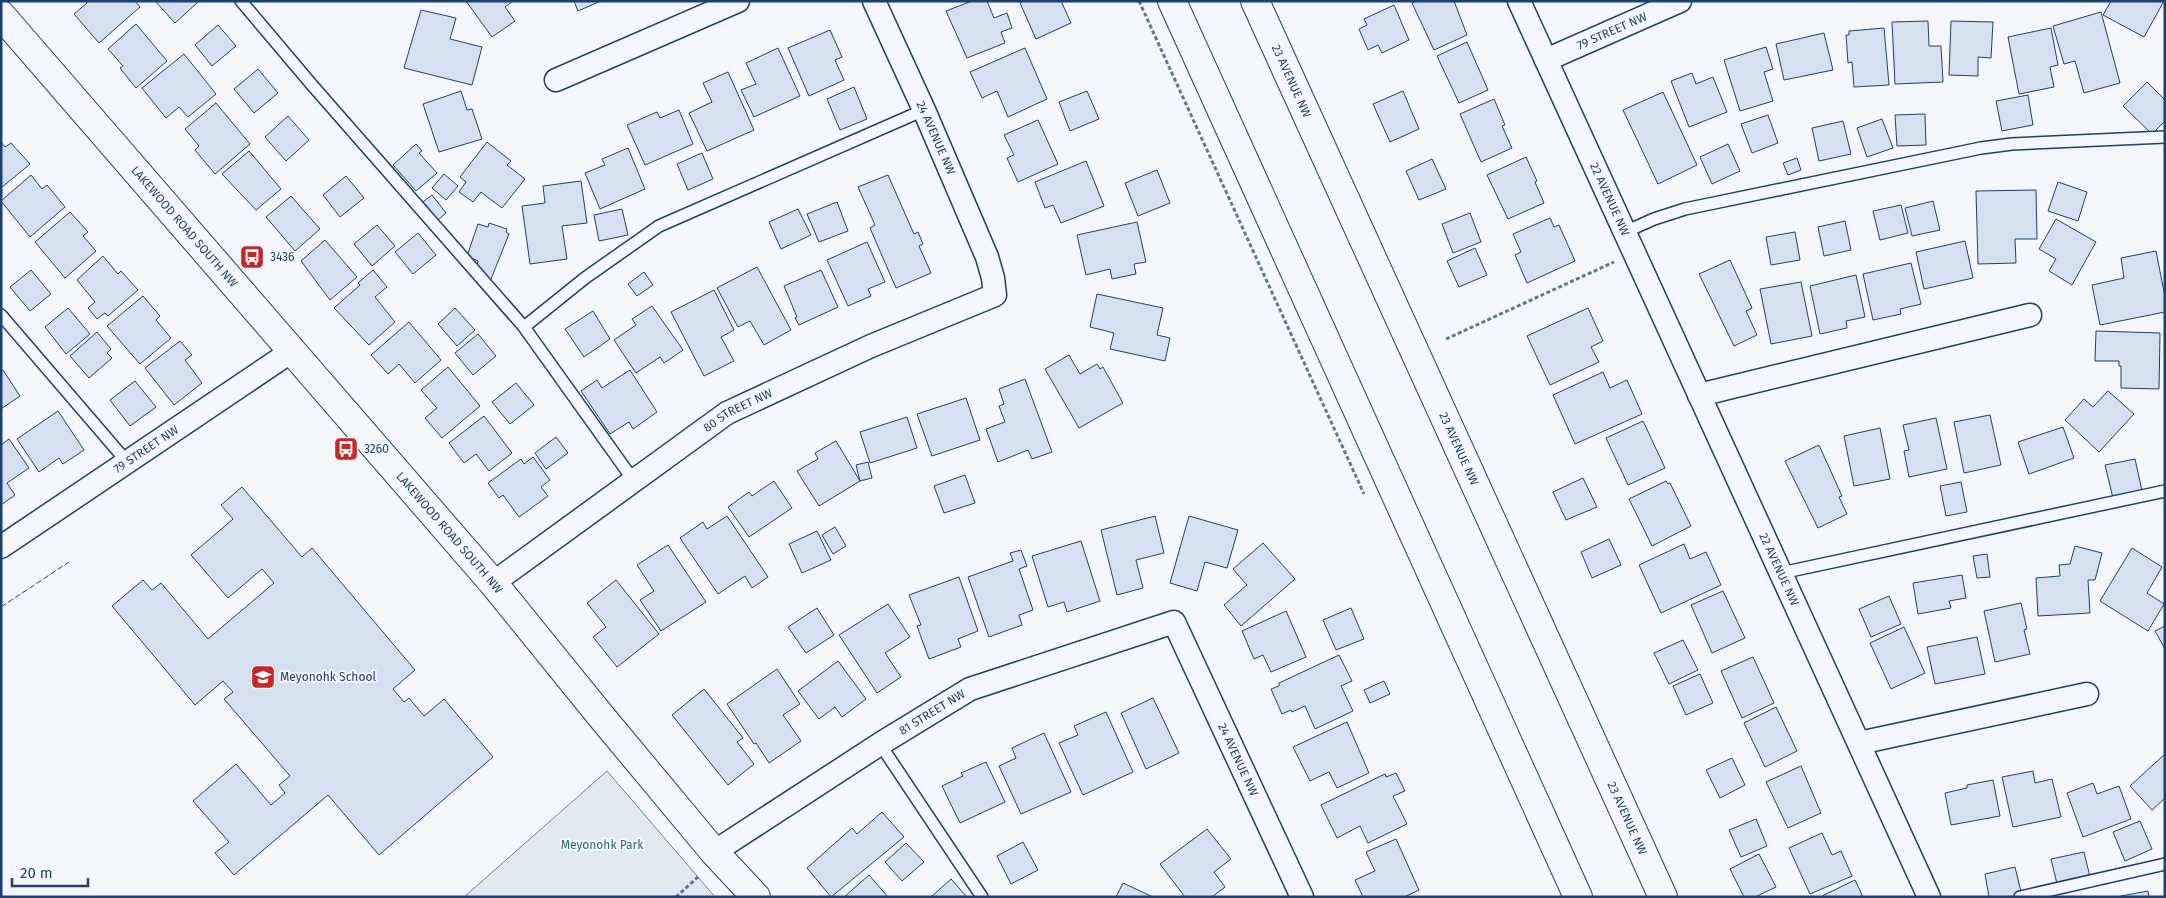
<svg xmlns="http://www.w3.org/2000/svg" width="2166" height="898" font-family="'Fira Sans',sans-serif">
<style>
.green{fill:#e3e9f0;stroke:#687fa3}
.building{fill:#d5e0f0;stroke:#1d3f73}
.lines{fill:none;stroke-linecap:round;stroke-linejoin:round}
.service-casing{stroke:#1d3f73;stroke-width:14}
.minor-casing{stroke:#1d3f73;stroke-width:25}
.tertiary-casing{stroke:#1d3f73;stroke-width:30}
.secondary-casing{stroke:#1d3f73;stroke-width:30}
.path{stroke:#5e769c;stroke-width:3;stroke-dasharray:4 2.5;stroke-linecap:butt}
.service{stroke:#f4f7fb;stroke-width:11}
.minor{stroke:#f4f7fb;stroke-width:22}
.tertiary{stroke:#f4f7fb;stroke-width:28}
.secondary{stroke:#f4f7fb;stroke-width:28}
.fence{stroke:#1d3f73;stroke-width:1;stroke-dasharray:6 2.5;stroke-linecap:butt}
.labels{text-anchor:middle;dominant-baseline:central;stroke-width:4;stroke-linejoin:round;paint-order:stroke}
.street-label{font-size:12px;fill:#1d3f73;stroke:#f4f7fb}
.poi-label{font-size:12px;fill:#1d3f73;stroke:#f4f7fb;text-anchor:start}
.park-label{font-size:12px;fill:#2c6c60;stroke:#f4f7fb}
</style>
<rect width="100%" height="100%" fill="#f4f7fb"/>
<path class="green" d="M607 771 715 897H464Z"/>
<path class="building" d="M85 1H135L140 7 99 43 74 14 87 3Z
M155 1H198V2L175 23Z
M466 1H513L505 7 515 21 492 37Z
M574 1H601L578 11Z
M972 1H987L994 18 1007 13 1012 28 1001 32 1005 43 967 58 946 11Z
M1023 1H1061L1071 23 1036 39 1020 3Z
M1417 1H1454L1467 35 1434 50 1412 3Z
M2111 1H2164L2144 37 2103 15Z
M1394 5 1409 40 1382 53 1378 45 1368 50 1359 29 1367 25 1364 19Z
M421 10 456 18 450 39 482 47 472 85 404 68Z
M2101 12 2120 83 2084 93 2075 61 2064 64 2053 26Z
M1928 21 1929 46H1941L1943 82 1895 84 1892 22Z
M1951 21 1993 22 1991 58 1978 57V76L1949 75Z
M136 24 167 61 136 88 120 68 123 66 108 49Z
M218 25 236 46 212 66 195 45Z
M1884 28 1889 85 1854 87 1852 62 1848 63 1846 35H1849V31Z
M2051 28 2058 65 2050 67 2054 87 2019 94 2008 37Z
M830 30 842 57 835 60 844 80 809 96 788 48Z
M1824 33 1833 70 1784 80 1776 44Z
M1467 42 1488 90 1459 103 1437 56Z
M1766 47 1773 69 1764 72 1773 101 1740 111 1724 60Z
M778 48 800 96 754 117 741 90 756 84 746 63Z
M1025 48 1047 99 1008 117 997 91 982 98 970 72Z
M184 54 216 94 188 117 179 107 166 118 142 88Z
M258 69 278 93 254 113 234 89Z
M728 72 754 130 707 151 689 113 712 102 703 83Z
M1692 73 1696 84 1713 77 1727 112 1689 127 1671 81Z
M2147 82 2165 100V121L2152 134 2123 106Z
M854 87 867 119 840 130 827 99Z
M461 91 467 110 472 109 482 139 439 152 423 104Z
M1087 91 1099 119 1070 131 1059 102Z
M1403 91 1419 129 1390 142 1373 104Z
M1663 92 1697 165 1658 184 1623 110Z
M2028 95 2033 125 2002 131 1996 101Z
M1494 99 1505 125 1502 126 1512 148 1481 162 1460 114Z
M216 103 250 144 215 174 195 150 199 146 185 129Z
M679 110 693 144 645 165 627 125 657 112 660 118Z
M1925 114 1926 145 1897 146 1895 115Z
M1768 115 1778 143 1752 153 1741 124Z
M288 116 309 140 286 161 265 137Z
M1882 119 1893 148 1867 157 1857 128Z
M1038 120 1058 164 1018 182 1007 158 1014 155 1004 135Z
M1843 121 1851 154 1819 161 1812 128Z
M1 142 5 147 11 143 30 164 1 188Z
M487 142 511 161 507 165 525 179 502 208 481 192 473 202 459 192 466 182 460 177Z
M416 144 422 151 419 153 437 173 416 191 393 165Z
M1728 144 1740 171 1712 184 1700 157Z
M628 148 645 189 600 209 585 173 605 165 602 159Z
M249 151 281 189 256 210 222 174Z
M702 153 713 179 688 190 677 164Z
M1526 157 1537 181 1535 182 1544 203 1508 219 1487 175Z
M1797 158 1801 170 1788 175 1783 163Z
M1432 159 1446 189 1419 200 1406 171Z
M1086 161 1104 206 1061 223 1053 205 1045 208 1035 182Z
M1157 170 1170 203 1138 216 1125 183Z
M444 174 458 186 446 200 432 188Z
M31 175 42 189 47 185 65 207 30 237 1 201Z
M888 175 914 234 918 232 923 244 919 246 931 273 896 288 870 228 875 225 858 187Z
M346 176 364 198 340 217 323 195Z
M581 181 587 223 562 226 567 259 530 264 522 206 545 203 543 186Z
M2058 182 2087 192 2078 221 2048 211Z
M2036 190 2037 239H2015L2016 263 1978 264 1976 191Z
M432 195 446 213 438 220 423 202Z
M291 196 320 229 295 251 266 217Z
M1933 201 1940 230 1912 236 1905 208Z
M837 202 848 231 819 242 807 214Z
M1901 205 1908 233 1880 240 1873 211Z
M622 209 628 235 599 241 594 215Z
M798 209 811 235 781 249 769 222Z
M70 212 88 232 83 236 96 251 65 278 35 242Z
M1470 213 1481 242 1453 253 1442 224Z
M1550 218 1554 227 1559 225 1575 261 1527 283 1515 255 1521 252 1513 234Z
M2056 219 2096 242 2072 285 2049 271 2056 259 2039 249Z
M1845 221 1851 250 1824 256 1818 227Z
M1137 222 1146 262 1134 264 1136 274 1112 279 1110 269 1086 275 1077 235Z
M489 223 507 229 506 232 509 234 489 284 476 270 478 261 467 256 478 224 488 227Z
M377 225 395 246 372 266 354 244Z
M1795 232 1800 260 1771 265 1766 237Z
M418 233 436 255 413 274 395 252Z
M325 240 357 277 330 300 301 261Z
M1965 241 1973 278 1924 289 1916 252Z
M867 242 885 282 868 289 871 296 848 306 827 260Z
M1475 248 1487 275 1459 287 1447 261Z
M2156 251 2165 297V312L2100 325 2092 285 2124 278 2121 258Z
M103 256 118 274 121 271 138 290 108 316 105 313 97 319 88 308 95 302 77 280Z
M1730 260 1752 308 1746 311 1757 335 1734 346 1699 274Z
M1911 263 1921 304 1900 309 1901 314 1873 320 1863 274Z
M757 267 791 330 764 345 750 321 738 327 717 288Z
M31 270 51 294 30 311 10 287Z
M373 270 387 287 375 297 395 322 369 345 334 308 360 285 358 283Z
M821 270 838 307 799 325 795 318 797 317 784 286Z
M644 272 653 285 637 296 628 284Z
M1856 275 1865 317 1846 321 1847 328 1820 334 1810 286Z
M1801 282 1812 336 1771 344 1760 289Z
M714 290 734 330 721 337 734 361 704 376 671 312Z
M1097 294 1163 308 1157 335 1170 338 1165 361 1110 349 1114 333 1090 327Z
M143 296 160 316 156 320 171 338 140 364 107 326Z
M652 306 683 350 664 363 660 357 636 373 614 340 636 325 632 319Z
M68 308 90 334 66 354 45 327Z
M455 308 475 330 457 346 438 324Z
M1588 308 1603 341 1591 347 1599 362 1550 385 1527 336Z
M593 311 610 339 584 357 565 329Z
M409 322 441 360 415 383 399 364 388 374 371 355Z
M2096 331 2160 333 2159 389 2121 388V366H2119V361H2095Z
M97 332 111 349 107 353 112 358 89 378 70 356Z
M478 334 496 356 473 375 455 353Z
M180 341 192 355 185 360 202 383 174 405 145 368Z
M1069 355 1080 374 1097 364 1100 369 1103 367 1123 403 1079 428 1045 369Z
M448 367 480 406 442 438 425 418 437 408 421 390Z
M3 370 20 396 1 409V371Z
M630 370 657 412 633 429 629 422 610 434 581 391 597 380 602 388Z
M1603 372 1610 388 1627 380 1642 414 1575 444 1553 395Z
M1025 379 1052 452 1032 459 1028 450 998 462 986 429 1005 422 999 406 1004 404 999 389Z
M135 381 156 407 130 426 110 400Z
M516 383 534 405 510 424 492 402Z
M2108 391 2134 414 2099 452 2065 420 2084 399 2093 407Z
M966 398 980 440 932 456 917 414Z
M58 411 84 450 63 464 59 458 39 472 17 439Z
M1990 415 2001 465 1964 473 1954 422Z
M484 416 512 453 489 471 476 454 464 463 449 443Z
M907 417 917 448 870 463 860 432Z
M1936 418 1947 469 1909 477 1904 451 1909 450 1903 425Z
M1643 421 1665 468 1628 485 1606 438Z
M2063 427 2074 458 2029 474 2018 442Z
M1880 428 1890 479 1854 486 1844 436Z
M556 437 568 453 546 469 535 453Z
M9 439 29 468 7 483 15 495 1 505V445Z
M836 441 860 481 819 506 797 471 818 459 815 453Z
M1819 445 1842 496 1839 497 1847 514 1818 528 1785 461Z
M533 457 550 480 541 487 548 496 519 517 503 495 499 498 488 483 521 459 524 464Z
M2135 459 2142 491 2113 498 2105 465Z
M868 462 872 478 860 481 856 465Z
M965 475 975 503 944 513 934 486Z
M1583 478 1597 507 1566 520 1553 492Z
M774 481 792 508 749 537 728 507 749 492 752 496Z
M1666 481 1668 484 1670 483 1691 526 1652 546 1629 499Z
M1961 482 1967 512 1946 516 1940 486Z
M242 487 302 557 312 548 415 670 393 689 404 702 409 698 424 716 444 699 493 757 379 855 328 795 234 875 215 853 229 842 193 801 236 764 271 805 285 793 279 785 290 776 224 699 233 692 223 681 195 705 112 606 143 580 152 590 161 583 208 639 274 583 262 569 228 598 191 555 233 519 221 505Z
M727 516 768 577 752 588 745 576 718 594 680 538 703 522 707 529Z
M1155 516 1164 553 1136 560 1143 588 1117 595 1101 530Z
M1189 516 1238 530 1227 568 1205 562 1197 591 1170 583Z
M835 527 846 546 833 554 822 535Z
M817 531 831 560 802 573 789 544Z
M1609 539 1621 565 1592 578 1581 552Z
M1081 541 1100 601 1067 612 1064 602 1048 607 1032 556Z
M1263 543 1295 579 1241 626 1224 605 1247 585 1233 569Z
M1684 544 1690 559 1706 552 1721 585 1661 613 1639 565Z
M668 545 706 602 661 631 640 600 654 591 637 565Z
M2075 546 2102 553 2095 580H2088L2090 613 2038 616 2036 578 2060 576 2059 565 2070 564Z
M2132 548 2162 567 2147 593 2164 604 2148 631 2100 601Z
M1021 550 1027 566 1019 569 1033 610 1019 615 1022 625 989 637 968 577 1013 561 1010 553Z
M1987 554 1990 577 1977 578 1973 556Z
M1962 575 1966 598 1949 601 1951 608 1918 614 1913 583Z
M959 577 978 631 958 639 961 647 929 659 917 626 921 625 909 595Z
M616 580 659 634 617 667 593 637 606 627 587 603Z
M1723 591 1745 638 1712 653 1691 605Z
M1889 596 1901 624 1871 637 1859 609Z
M2021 603 2027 629 2024 630 2030 654 1995 662 1984 611Z
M888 604 910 637 885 653 901 677 877 693 839 635Z
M817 608 834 635 806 653 788 627Z
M1351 608 1364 639 1336 650 1323 620Z
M1286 611 1306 657 1271 672 1263 655 1254 659 1242 631Z
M2165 626V649L2155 631Z
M1904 627 1925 673 1891 689 1870 643Z
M1977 637 1985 674 1935 684 1927 647Z
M1683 640 1698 670 1669 684 1654 653Z
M1339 655 1352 681 1341 686 1353 711 1315 729 1305 706 1292 712 1291 710 1282 714 1271 689 1279 686V683Z
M1753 657 1774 703 1742 718 1721 671Z
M838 661 866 699 842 717 835 707 819 719 798 691Z
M777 669 800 704 783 715 801 741 769 763 756 743 754 744 727 704Z
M1700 674 1713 703 1686 715 1673 686Z
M1384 681 1390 694 1370 703 1364 690Z
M704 689 743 738 737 742 754 764 728 785 672 715Z
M1153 698 1179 753 1146 769 1121 713Z
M1776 707 1797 751 1765 767 1744 723Z
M1106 712 1133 772 1083 795 1059 743 1078 735 1074 726Z
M1347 722 1369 773 1337 788 1329 772 1310 781 1293 747Z
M1044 733 1071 792 1021 814 999 766 1016 758 1012 748Z
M2165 754V798L2152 810 2130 786Z
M1732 758 1745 785 1720 798 1706 770Z
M986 762 1005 802 960 823 942 786 963 776 961 773Z
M1801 766 1821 813 1788 828 1766 782Z
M2033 771 2035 783 2052 779 2061 817 2013 827 2002 777Z
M1396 773 1405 791 1393 796 1407 824 1368 843 1360 826 1337 838 1321 805 1385 774 1386 777Z
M1993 780 2000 816 1951 825 1945 793 1967 788V785Z
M2093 783 2097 794 2119 786 2131 819 2083 837 2067 793Z
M882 812 904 837 831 897 807 868 852 828 857 834Z
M1756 819 1767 846 1741 857 1729 830Z
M2140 821 2152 849 2125 861 2113 832Z
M1207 829 1231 859 1214 872 1225 887 1212 897H1185L1160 864Z
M1822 833 1832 855 1841 851 1852 876 1810 894 1789 848Z
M1396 839 1419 890 1404 897H1363L1355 880 1375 871 1366 852Z
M1023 842 1038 870 1011 884 997 856Z
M906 843 924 862 902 881 885 862Z
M2084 852 2091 881 2058 888 2051 859Z
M1759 854 1776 887 1755 897H1744L1730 869Z
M2015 867 2022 896 1989 897 1985 874Z
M869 875 888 897H844Z
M951 879 967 897H931Z
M1855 880 1863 897H1820Z
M1123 883 1153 897H1116Z
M2148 891 2149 897H2121V896Z"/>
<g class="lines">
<defs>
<path id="service" d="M241 1 312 85 524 327 634 481
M1625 232 1654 219 1685 209 1981 148 2012 144 2165 137
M1 315 128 463
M524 327 585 278 659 226 924 110
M1781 573 2165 491
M880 744 982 897
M2020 897 2165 864"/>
<g id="minor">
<path id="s1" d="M1519 1 1929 897"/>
<path id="s2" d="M1546 60 1680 1"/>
<path d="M556 80 738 1"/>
<path d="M1699 395 2030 315"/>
<path id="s3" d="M1 547 292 351"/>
<path id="s4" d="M493 583 727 413 871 346 995 295 993 278 987 257 924 110 874 1"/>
<path d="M1859 743 2087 694"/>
<path id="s5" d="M714 852 880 744 970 689 1174 622 1302 897"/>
</g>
<g id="tertiary">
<path id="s6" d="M1 15 493 583 600 715 714 852 756 897"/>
</g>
<g id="secondary">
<path d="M1172 1 1578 897"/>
<path id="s7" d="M1255 1 1663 897"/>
</g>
</defs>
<use href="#service" class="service-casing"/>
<use href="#minor" class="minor-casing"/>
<use href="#tertiary" class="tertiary-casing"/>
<use href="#secondary" class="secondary-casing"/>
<path class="path" d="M1139 1 1364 494
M1446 339 1614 262
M676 897 699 876"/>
<use href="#service" class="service"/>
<use href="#minor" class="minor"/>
<use href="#tertiary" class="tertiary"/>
<use href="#secondary" class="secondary"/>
<path class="fence" d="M1 607 69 562"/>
</g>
<defs>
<symbol id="bus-square" viewBox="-11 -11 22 22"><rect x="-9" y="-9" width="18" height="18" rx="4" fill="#c62828" stroke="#f4f7fb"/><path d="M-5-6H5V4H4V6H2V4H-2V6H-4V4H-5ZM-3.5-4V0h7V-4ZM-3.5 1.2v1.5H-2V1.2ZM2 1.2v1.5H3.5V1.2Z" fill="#fff"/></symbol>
<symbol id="school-square" viewBox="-11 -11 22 22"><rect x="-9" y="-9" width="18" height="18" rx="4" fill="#c62828" stroke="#f4f7fb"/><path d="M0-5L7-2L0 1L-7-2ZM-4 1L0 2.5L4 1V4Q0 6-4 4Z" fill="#fff"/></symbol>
</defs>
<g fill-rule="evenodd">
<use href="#bus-square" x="238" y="243" width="28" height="28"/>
<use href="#bus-square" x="332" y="435" width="28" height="28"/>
<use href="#school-square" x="249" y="663" width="28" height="28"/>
</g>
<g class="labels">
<g class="street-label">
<text stroke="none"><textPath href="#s2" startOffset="72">79 STREET NW</textPath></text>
<text stroke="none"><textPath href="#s7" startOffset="88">23 AVENUE NW</textPath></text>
<text transform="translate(936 138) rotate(66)">24 AVENUE NW</text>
<text stroke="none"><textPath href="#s1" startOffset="218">22 AVENUE NW</textPath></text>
<text stroke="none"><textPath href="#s6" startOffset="280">LAKEWOOD ROAD SOUTH NW</textPath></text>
<text stroke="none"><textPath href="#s4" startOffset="300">80 STREET NW</textPath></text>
<text stroke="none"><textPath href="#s7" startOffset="492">23 AVENUE NW</textPath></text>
<text stroke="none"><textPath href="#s3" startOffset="175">79 STREET NW</textPath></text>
<text stroke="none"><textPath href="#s6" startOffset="685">LAKEWOOD ROAD SOUTH NW</textPath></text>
<text stroke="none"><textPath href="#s1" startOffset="625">22 AVENUE NW</textPath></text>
<text stroke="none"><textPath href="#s5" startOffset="259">81 STREET NW</textPath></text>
<text stroke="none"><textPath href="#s5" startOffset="670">24 AVENUE NW</textPath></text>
<text stroke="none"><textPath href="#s7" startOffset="898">23 AVENUE NW</textPath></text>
</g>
<g class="poi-label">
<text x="270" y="257">3436</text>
<text x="364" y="449">3260</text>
<text x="280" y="677">Meyonohk School</text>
</g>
<g class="park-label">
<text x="602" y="845">Meyonohk Park</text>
</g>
</g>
<rect width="2166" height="898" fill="none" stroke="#1d3f73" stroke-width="5"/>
<path d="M12 878v8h76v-8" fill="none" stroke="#1d3f73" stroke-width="2.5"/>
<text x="20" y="878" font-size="15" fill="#1d3f73" stroke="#f4f7fb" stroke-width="4" paint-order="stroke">20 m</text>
</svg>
